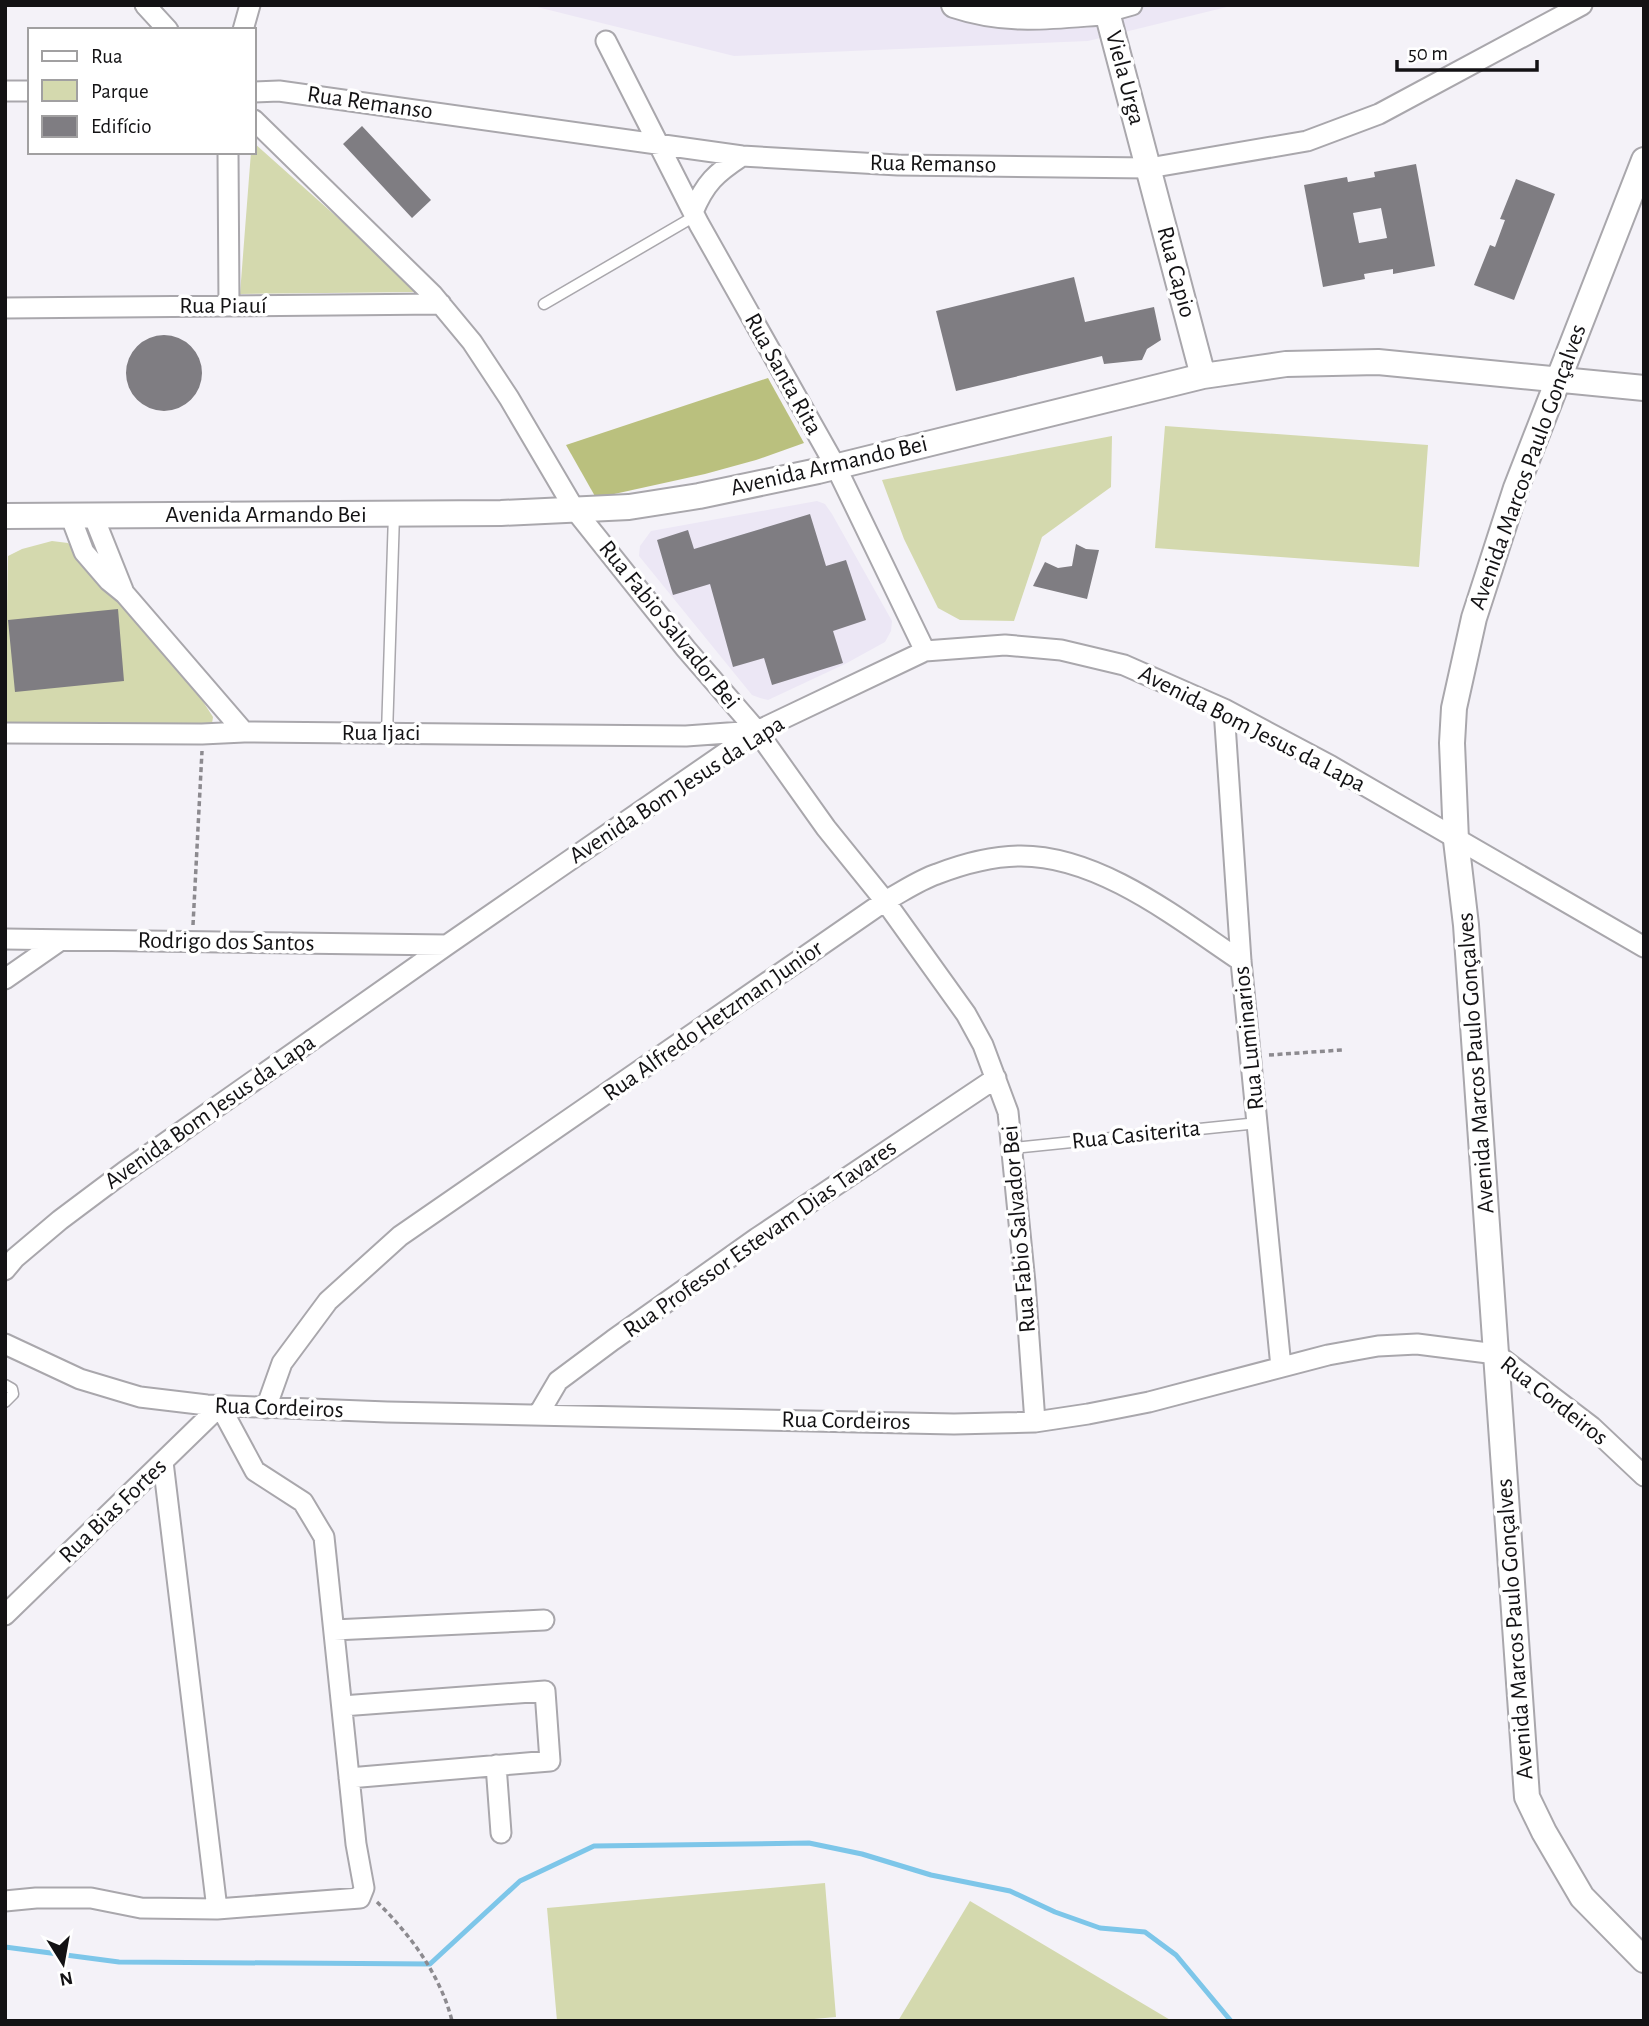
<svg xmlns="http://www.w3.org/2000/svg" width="1649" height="2026" font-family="'Alegreya Sans',sans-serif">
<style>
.built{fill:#ece7f5}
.green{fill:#d4d9ae}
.forest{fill:#bac07e}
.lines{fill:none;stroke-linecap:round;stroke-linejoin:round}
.stream{stroke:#7dc6e9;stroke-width:5}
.building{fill:#7f7d82;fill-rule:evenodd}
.service-casing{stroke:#a9a7ac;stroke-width:13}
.minor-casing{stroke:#a9a7ac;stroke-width:23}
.tertiary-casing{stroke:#a9a7ac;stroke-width:28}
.path{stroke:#8c8a8f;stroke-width:3.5;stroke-dasharray:5 3.5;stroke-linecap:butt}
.service{stroke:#fff;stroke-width:10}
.minor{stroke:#fff;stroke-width:19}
.tertiary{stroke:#fff;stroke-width:24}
.labels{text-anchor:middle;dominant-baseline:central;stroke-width:7;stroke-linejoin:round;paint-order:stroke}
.street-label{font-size:24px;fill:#131214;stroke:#fff}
</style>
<rect width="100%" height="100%" fill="#f4f2f8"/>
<path class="built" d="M529 5H1235L1088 41 734 56Z
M817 501 825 504 832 514 892 621 891 631 885 642 845 664 768 700 760 698 752 695 639 556 640 546 651 531Z"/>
<path class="green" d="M254 143 421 292 240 294 251 152H254Z
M1165 426 1428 445 1419 567 1155 548Z
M1112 436 1111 487 1042 537 1014 621 960 620 938 608 904 539 882 480Z
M52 541 68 543 202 700 213 717 212 724 206 729 5 723 8 556 22 549Z
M825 1883 836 2017 792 2021H557L547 1908Z
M970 1901 1172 2021H898Z"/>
<path class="forest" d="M768 378 804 443 756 460 705 474 596 498 566 445Z"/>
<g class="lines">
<path class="stream" d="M5 1947 119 1962 430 1964 520 1881 594 1846 809 1843 862 1854 931 1875 1010 1891 1055 1912 1100 1928 1145 1932 1176 1955 1231 2021"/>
</g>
<path class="building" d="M362 126 431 200 412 218 343 144Z
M1416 164 1435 266 1393 274V269L1364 274 1365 279 1323 287 1304 185 1347 177 1348 182 1375 177 1374 172ZM1381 208 1387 238 1359 243 1353 213Z
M1516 179 1555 194 1514 300 1474 285 1490 245 1495 247 1505 220 1500 219Z
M1074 277 1085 322 1154 307 1161 340 1147 349 1142 360 1104 364 1102 356 956 391 936 311Z
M126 373a38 38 0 1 1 76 0a38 38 0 1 1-76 0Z
M810 514 826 566 846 560 866 620 833 631 843 663 772 685 764 658 733 667 710 584 673 595 657 540 688 530 694 549Z
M1076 544 1086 549 1099 550 1087 599 1033 586 1045 562 1058 568 1072 566Z
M118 609 124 681 15 692 8 620Z"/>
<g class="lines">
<defs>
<path id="service" d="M544 304 695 216
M387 734 394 514
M1013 1148 1258 1123
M5 1385 12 1389 13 1394 5 1402"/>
<path id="minor" d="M145 5 168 30
M1107 12 1132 5
M243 30 250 5
M606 41 699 224 836 467 925 651
M5 91H30
M254 92 279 91 742 156 898 165 1149 168 1307 141 1379 114 1582 5
M254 120 433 295 472 342 509 398 575 510 686 649 757 731 826 828 885 901 966 1014 983 1045 1008 1112 1025 1283 1035 1422
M228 152 229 306
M693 212C705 183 716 173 742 156
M5 308 441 304
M70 515 84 552 109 581 125 594 244 732
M93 515 123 590
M1224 709 1241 961 1281 1367
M5 733 202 734 244 732 686 736 756 731
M5 939 447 945
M5 979 61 940
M5 1270 15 1258 60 1220 124 1172 447 945 757 731 925 651 1005 645 1061 650 1124 665 1224 709 1331 766 1644 947
M5 1344 80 1379 140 1397 207 1405 387 1412 954 1424 1035 1422 1088 1414 1149 1402 1328 1355 1378 1346 1417 1344 1496 1354 1592 1427 1644 1476
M266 1408 282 1363 328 1301 400 1236 885 901C902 892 919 880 937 874 963 864 993 856 1021 856 1100 856 1178 919 1241 961
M538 1415 558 1381 613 1340 757 1238 996 1078
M163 1462 217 1909
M5 1615 220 1406 255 1471 303 1502 324 1537 356 1844 364 1888 360 1898 217 1909 141 1908 91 1898H36L5 1901
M334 1630 544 1620
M342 1706 545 1691 550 1761 349 1778
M496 1765 501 1833"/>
<path id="tertiary" d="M954 5C1008 23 1052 16 1107 12L1203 376
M1644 160 1516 488 1474 618 1454 708 1452 743 1456 840 1466 925 1527 1797 1544 1832 1582 1897 1644 1960
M5 516 501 513 629 507 699 496 818 471 1203 376 1286 364 1378 362 1644 388"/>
</defs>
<use href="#service" class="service-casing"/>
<use href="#minor" class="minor-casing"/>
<use href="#tertiary" class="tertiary-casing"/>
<path class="path" d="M193 925 202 751
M1269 1055 1342 1050
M377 1902C410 1934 441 1976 452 2021"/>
<use href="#service" class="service"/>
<use href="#minor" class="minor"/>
<use href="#tertiary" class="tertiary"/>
</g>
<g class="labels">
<g class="street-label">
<text transform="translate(1125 78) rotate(75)">Viela Urga</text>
<text transform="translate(370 103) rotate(8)">Rua Remanso</text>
<text transform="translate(933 164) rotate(1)">Rua Remanso</text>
<text transform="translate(1176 272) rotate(75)">Rua Capio</text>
<text x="223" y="306">Rua Piauí</text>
<text transform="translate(783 374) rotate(61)">Rua Santa Rita</text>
<text transform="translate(829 466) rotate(-13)">Avenida Armando Bei</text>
<text transform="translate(1528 467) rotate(-70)">Avenida Marcos Paulo Gonçalves</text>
<text x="266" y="515">Avenida Armando Bei</text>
<text transform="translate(669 625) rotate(51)">Rua Fabio Salvador Bei</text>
<text transform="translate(1252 729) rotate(27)">Avenida Bom Jesus da Lapa</text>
<text x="381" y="733">Rua Ijaci</text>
<text transform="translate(677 790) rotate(-33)">Avenida Bom Jesus da Lapa</text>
<text transform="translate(226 942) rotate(1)">Rodrigo dos Santos</text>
<text transform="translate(713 1021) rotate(-35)">Rua Alfredo Hetzman Junior</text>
<text transform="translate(1249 1038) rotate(-96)">Rua Luminarios</text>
<text transform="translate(1476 1063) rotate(-94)">Avenida Marcos Paulo Gonçalves</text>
<text transform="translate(210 1112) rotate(-35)">Avenida Bom Jesus da Lapa</text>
<text transform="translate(1136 1135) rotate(-6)">Rua Casiterita</text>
<text transform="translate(1019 1229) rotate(-95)">Rua Fabio Salvador Bei</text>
<text transform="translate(760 1239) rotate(-35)">Rua Professor Estevam Dias Tavares</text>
<text transform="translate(1554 1401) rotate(38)">Rua Cordeiros</text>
<text transform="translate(279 1408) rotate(2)">Rua Cordeiros</text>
<text transform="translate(846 1421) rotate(1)">Rua Cordeiros</text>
<text transform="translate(113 1511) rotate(-44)">Rua Bias Fortes</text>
<text transform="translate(1515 1629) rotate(-94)">Avenida Marcos Paulo Gonçalves</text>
</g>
</g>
<rect width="1649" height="2026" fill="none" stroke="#131214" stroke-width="14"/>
<rect x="28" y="28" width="228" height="126" fill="#ffffff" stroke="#a1a0a1" stroke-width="2"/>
<rect x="42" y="51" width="35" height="10" fill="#ffffff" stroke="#a1a0a1" stroke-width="2"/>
<text x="91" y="63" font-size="21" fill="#131214">Rua</text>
<rect x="42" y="80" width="35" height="21" fill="#d4d9ae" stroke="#a1a0a1" stroke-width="2"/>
<text x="91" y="98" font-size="21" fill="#131214">Parque</text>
<rect x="42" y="116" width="35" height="21" fill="#7f7d82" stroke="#a1a0a1" stroke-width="2"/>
<text x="91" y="133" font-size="21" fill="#131214">Edifício</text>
<g transform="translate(63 1963) rotate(169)" stroke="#ffffff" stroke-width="5" paint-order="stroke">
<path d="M0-5L12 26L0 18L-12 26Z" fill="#131214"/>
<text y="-10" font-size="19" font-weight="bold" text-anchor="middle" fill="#131214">N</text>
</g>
<path d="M1397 60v10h140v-10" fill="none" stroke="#131214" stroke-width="3.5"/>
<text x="1408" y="60" font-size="21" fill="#131214" stroke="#ffffff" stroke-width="5" paint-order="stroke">50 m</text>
</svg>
